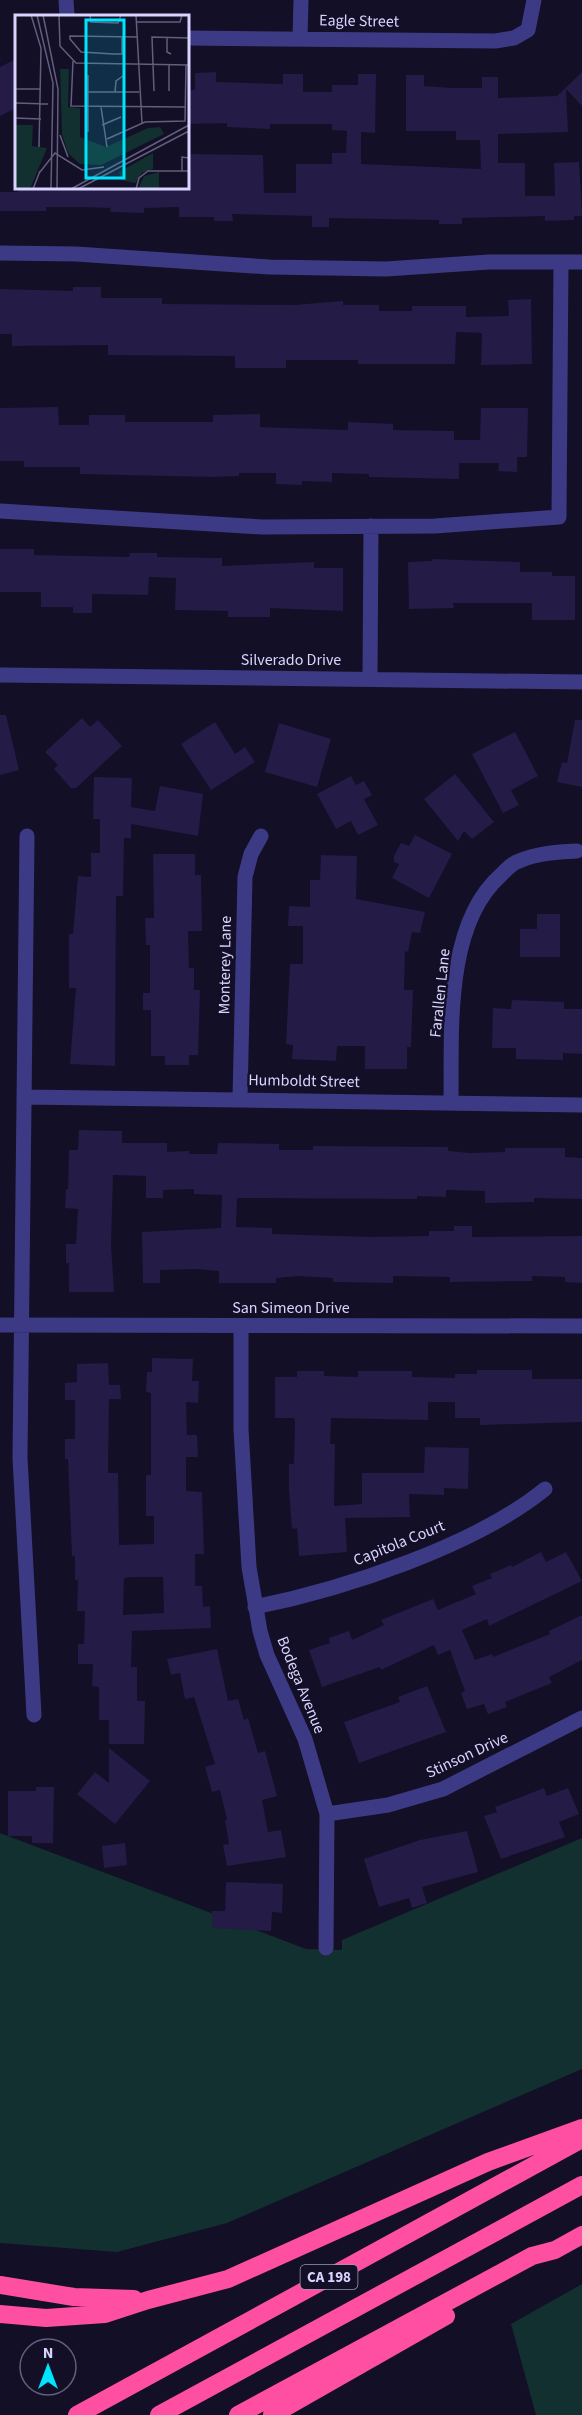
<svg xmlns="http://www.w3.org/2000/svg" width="582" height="2415" font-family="'Source Sans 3',sans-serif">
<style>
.green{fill:#12302f}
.building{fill:#241b47;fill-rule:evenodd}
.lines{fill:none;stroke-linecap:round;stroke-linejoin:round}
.minor{stroke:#3d3a85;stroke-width:15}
.highway{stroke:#ff4fa3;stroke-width:18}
.labels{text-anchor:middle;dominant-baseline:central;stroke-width:5;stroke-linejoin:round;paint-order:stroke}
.shield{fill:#130f26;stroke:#9e99be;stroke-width:1.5}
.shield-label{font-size:15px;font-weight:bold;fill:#d9d4ff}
.street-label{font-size:16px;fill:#d9d4ff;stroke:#130f26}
.inset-road{fill:none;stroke:#625e7d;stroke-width:1.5}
.view{fill:#00e5ff;fill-opacity:0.15;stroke:#00e5ff;stroke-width:3}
.inset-edge{fill:none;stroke:#d9d4ff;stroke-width:3}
</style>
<rect width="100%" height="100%" fill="#130f26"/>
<path class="green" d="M0 1833 306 1949 342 1950V1940L582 1838V2069L227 2223 117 2252 0 2243Z
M582 2284V2415H536L511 2324Z"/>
<path class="building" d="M16 59V108L0 116V67Z
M216 72V82L283 84V74H303V92H332V85H358V74H376L375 133 361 132V164L481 169 480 140H456V131H406V75H424V86L451 88H482V77H498V98L557 96 582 72V106L566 89 568 132 498 134V163H525V196H555L554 163 579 162 582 216H574V220L545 221V216L462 218V224H439V220L329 218V227H312V216L232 214 233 221H214V217H179V207L144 208V213L110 212 111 208 83 207H46V211H0V192H18V188H188V154L263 155 264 193H296V164H332V153H346L347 131 332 130V124H270V129L227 127V123L188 124V90H195V73Z
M73 287H101V298H162V304L294 305 343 301V305H379V311H412V306H466V317L509 316 508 300 531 299 532 364 481 365 482 333 456 332 455 364H358V360H286V368H235V356L108 355V345L12 346V334H0V289L73 291Z
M58 407 59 425H89V415H125V422H213V415L260 414V427L348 430V422L393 424V430L454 431V440H480L481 408H528L527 457H517V472L498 471 499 463H459V479L369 477V474L332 473V482L302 481V485L276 484V473H239V476L213 477 80 474V467H24V461H0V408Z
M0 549H34V555L129 557 130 553H157V557L222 558V566L314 562V568H343V611L270 608V617H228V611L175 610 176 578 149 577 148 595 92 594V613H73V607H41V592H0Z
M432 559 520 562V572H552V576H575V620H532V603H453L454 608 409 609 408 562 432 561Z
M0 715H6L19 770 0 775Z
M82 718 90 727 98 720 122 746 76 788H71L54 769 58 765 45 752Z
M575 720H582V787L557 782 562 762 567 763Z
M215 722 235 754 245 747 255 762 211 790 181 744Z
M279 723 331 739 317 787 265 772Z
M515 732 538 776 511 790 519 805 503 813 472 754Z
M455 774 494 822 472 839 464 831 458 841 424 799Z
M351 776 356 785 364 781 372 795 364 799 378 825 358 835 351 821 336 829 317 794Z
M94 777 132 778 131 807 155 811 160 786 203 794 198 836 131 824V838H124L123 896H116L115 1066 70 1064 76 988H69V934H73L78 876 91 877V853H100V819H93Z
M415 835 452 854 429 898 392 878 399 864 394 862V856L401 843 409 846Z
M153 854H195V875H201L202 931H188L189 968H194V990H200L198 1055H189V1065H165V1056H151V1010H143V993H150V945H146L145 918H154Z
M321 855 357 856 356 899 425 912 420 933 412 932 408 952 405 951 404 990H413L411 1047H407V1069H365V1046H337L336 1061 292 1059 293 1045 286 1044 290 964H303V926H288L289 906 310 907V880H320Z
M537 914H560V957H520V929H537Z
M512 1000 564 1002V1009H582V1054L563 1053V1060L516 1059V1048H492L493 1008 511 1009Z
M79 1130 122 1131V1143H167V1152L189 1151V1154H217L218 1143 279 1144V1150H313V1146L448 1147V1151L471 1153 505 1152V1148H565V1157L582 1158V1199L534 1198V1202L485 1203V1191L446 1190V1197L417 1196V1199L237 1198 236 1227 272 1228V1234L371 1237 429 1236V1231H454V1226H472V1237L582 1236V1283L565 1282V1277L532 1276V1281L450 1282V1277L393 1276V1283L333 1282V1278L298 1276 276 1278V1283H219V1271L196 1269 160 1270V1283H143L142 1232 221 1228 222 1195 194 1194V1189L163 1190V1198H146V1176L113 1175 111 1245 114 1292H69V1263H66V1244H76L78 1209 65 1208 66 1189H68L69 1150H78Z
M152 1358 193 1359 192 1381H199L198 1403 186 1402 187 1435H197L198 1457H186V1491L202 1492 204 1554H195V1586H202L203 1607 210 1606 211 1628 132 1631 131 1667H137V1701H145L144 1744H109V1720H99V1687L92 1686 93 1664H78V1644H84L85 1611H77L78 1580H75V1556H72L68 1459H65V1439H75V1400H65V1383L77 1382V1364L108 1363 109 1385H120L121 1399H109L108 1473H118L119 1545 154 1544V1516H146V1475H151V1393L146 1392 147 1372H152ZM130 1577H163L164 1613 123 1615 124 1578Z
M477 1370H532V1379H582V1422L480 1425V1418H455V1402H428V1420L331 1418 330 1444H335L334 1506 362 1504V1473H424L425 1447 469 1448 468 1489 444 1488V1495L409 1494 410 1517 345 1518 347 1552 299 1556 297 1528 292 1529 289 1490V1464H294L295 1423 294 1418H275V1377H297V1371H324V1376L358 1377V1371H412V1377L455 1378V1374H477Z
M541 1552 546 1562 566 1552 582 1581 489 1626 487 1619 462 1630 475 1660 492 1654 493 1657 550 1634 549 1631 582 1615V1660L549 1677 552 1683 505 1702 507 1707 488 1714 484 1704 467 1709 461 1693 465 1691 450 1650 438 1655 434 1645 381 1670 380 1667 322 1687 309 1650 330 1643 329 1638 349 1631 352 1640 384 1625 381 1620 433 1599 438 1610 476 1594 472 1586 492 1578 490 1574 511 1565 512 1567Z
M217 1649 228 1701 238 1699 244 1720 248 1718 258 1753 265 1751 277 1796 262 1800 268 1832 281 1830 286 1857 227 1866 223 1845 229 1844 225 1820 227 1819 220 1790 212 1792 205 1767 215 1764 194 1697 185 1699 180 1673 171 1675 167 1659Z
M427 1686 446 1732 359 1763 344 1722 400 1702 398 1697Z
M109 1748 150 1781 115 1824 77 1794 95 1772 109 1783Z
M36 1787H54L53 1843H32V1836H8V1791H36Z
M544 1788 547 1796 568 1788 579 1814 559 1822 565 1837 501 1859 484 1816 497 1812 495 1807Z
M467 1831 478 1872 422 1887 427 1903 412 1908 409 1898 379 1907 364 1859 420 1840Z
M125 1843 127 1865 104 1868 102 1846Z
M226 1882 283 1884 282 1913 272 1912 271 1931 212 1928V1911H225Z"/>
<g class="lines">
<path class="minor" d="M66 0 67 16
M188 38 495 41 514 38 528 30 534 0
M300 38 301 0
M0 253 76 254 269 267 386 269 489 262H582
M0 511 262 527 435 526 559 517 561 262
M0 675 582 682
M370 678 371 526
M27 836 20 1458 34 1715
M25 1097 582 1105
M240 1098 245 877 251 854 261 836
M451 1101C452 1032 444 925 501 875 506 870 512 863 519 861 538 853 557 852 577 851
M0 1325 582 1326
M241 1326V1429L249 1567 260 1631 267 1655 305 1739 327 1814 326 1948
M255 1607C344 1589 475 1546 545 1489
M327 1814 388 1805 443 1789 582 1718"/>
<path class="highway" d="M0 2285 74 2297 134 2299
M0 2314 46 2318 105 2314 148 2300 228 2279 488 2162 582 2128
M77 2415 582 2139
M159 2415 582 2185
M238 2415 532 2256 555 2250 582 2235
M272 2415 446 2316"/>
</g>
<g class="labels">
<rect class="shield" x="300.5" y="2265" width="57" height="24" rx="4.5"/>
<g class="shield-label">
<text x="329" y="2277">CA 198</text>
</g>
<g class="street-label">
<text transform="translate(359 21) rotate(1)">Eagle Street</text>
<text x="291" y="660">Silverado Drive</text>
<text transform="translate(225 965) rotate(-89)">Monterey Lane</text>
<text transform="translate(440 993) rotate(-84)">Farallen Lane</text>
<text transform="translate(304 1081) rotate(1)">Humboldt Street</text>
<text x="291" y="1308">San Simeon Drive</text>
<text transform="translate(399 1543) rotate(-22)">Capitola Court</text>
<text transform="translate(301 1685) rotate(68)">Bodega Avenue</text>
<text transform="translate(467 1755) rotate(-25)">Stinson Drive</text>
</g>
</g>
<g transform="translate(15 15)">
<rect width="174" height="174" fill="#130f26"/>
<path d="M45 54H54L53 92 65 93V122L91 132 133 113 145 112 149 119 86 150 65 149 53 138 47 119ZM0 110H18L17 131 32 133 15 174H0ZM138 138V154L127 158 120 168 106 165 104 157ZM144 157V174H123L129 161Z" fill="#12302f"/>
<path class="inset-road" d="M16 0 26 33 24 132M22 0 38 68 36 174M28 0 43 74 42 174M44 0 45 31 61 48 174 50M75 0 76 7 103 8 106 0M121 0 127 108M121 7H165L167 0M107 22V39H99L66 37 55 24V21L122 22M152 22V37L156 39M58 46 56 91 170 92M73 60V117M0 74H25M139 76 137 22 174 23M154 76V50M72 77H124M100 77 101 66 108 61M0 88 33 89M86 92 92 132M0 103 26 104M87 110 106 102M45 120 53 142M92 124 130 107 170 106 171 50M167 156V142L174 143M25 157 40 138 67 155 89 152M18 174 25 156M56 174 174 110M63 174 174 116M121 174 124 163 133 156H174"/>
<path class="view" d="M71 5H109V163H71Z"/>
<rect width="174" height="174" class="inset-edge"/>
</g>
<g transform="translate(48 2367)"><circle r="28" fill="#130f26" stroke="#625e7d" stroke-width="1.5"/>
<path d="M0-4.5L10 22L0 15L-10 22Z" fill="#00e5ff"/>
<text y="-9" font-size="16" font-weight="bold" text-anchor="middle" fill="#d9d4ff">N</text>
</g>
</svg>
